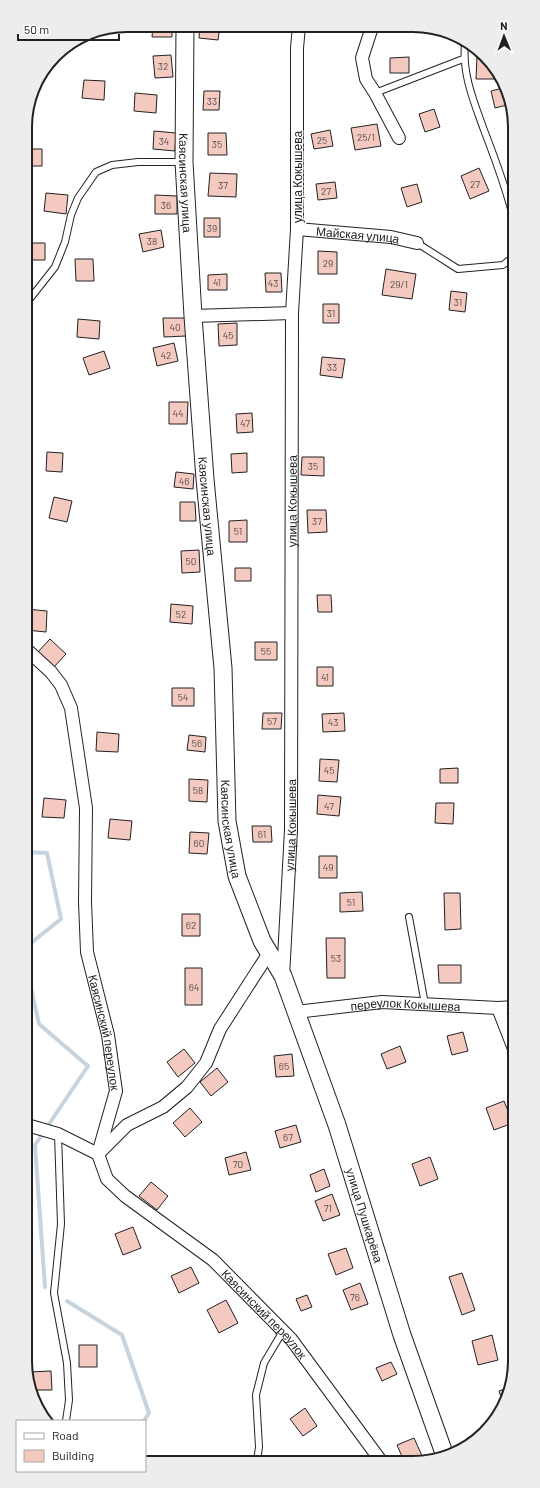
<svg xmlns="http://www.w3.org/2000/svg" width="540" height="1488" font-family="Barlow,sans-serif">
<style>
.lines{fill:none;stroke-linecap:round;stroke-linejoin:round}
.stream{stroke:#c7d3dd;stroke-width:4}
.building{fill:#f3c9c0;stroke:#222}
.lane-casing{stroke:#222;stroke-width:8}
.street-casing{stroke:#222;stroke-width:14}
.secondary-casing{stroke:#222;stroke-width:19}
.lane{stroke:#fff;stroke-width:6}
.street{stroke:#fff;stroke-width:12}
.secondary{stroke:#fff;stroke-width:17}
.labels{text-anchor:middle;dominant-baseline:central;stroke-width:3;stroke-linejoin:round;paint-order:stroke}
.number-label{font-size:10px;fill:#564c4a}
.street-label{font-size:12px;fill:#222;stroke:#fff}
.rim{fill:none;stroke:#222;stroke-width:2}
</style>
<rect width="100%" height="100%" fill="#fff"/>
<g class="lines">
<path class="stream" d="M26 852 47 853 61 919 26 947
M26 966 39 1024 88 1066 35 1145 45 1287
M67 1301 122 1335 149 1413 144 1421"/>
</g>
<path class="building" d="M153 25H172V37H152Z
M200 25 220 26 218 40 199 38Z
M171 55 173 77 155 78 153 56Z
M477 56H486L495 73V79H476Z
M409 57V73H390V58Z
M84 80 105 81 104 100 82 98Z
M503 88 511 104 495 108 491 91Z
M204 91H220L219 110H203Z
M135 93 157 95 156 113 134 111Z
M434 109 440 127 425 132 419 114Z
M377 124 381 146 355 150 351 128Z
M330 130 333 146 314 149 311 134Z
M154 131 176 133 175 151 153 149Z
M208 133H226L227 155H208Z
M25 149H42V166H25Z
M479 168 489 191 470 199 461 176Z
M210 173 237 174 236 197 208 196Z
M335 182 337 198 318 200 316 184Z
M417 184 422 202 407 207 401 188Z
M46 193 68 195 66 214 44 211Z
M155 195 177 196V214H155Z
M204 218H220V237H204Z
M161 230 164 247 143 252 139 234Z
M25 243H45V260H25Z
M318 251 337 252V274H318Z
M75 259H93L94 281H76Z
M386 269 416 274 412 299 382 295Z
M265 273H281L282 292H266Z
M227 274V290H208V275Z
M451 291 467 293 465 312 449 310Z
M323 304H339V323H323Z
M163 318H185L186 336 164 337Z
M78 319 100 321 99 339 77 337Z
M237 323V345L219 346 218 324Z
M174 343 178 361 157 366 153 348Z
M104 351 110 368 89 375 83 358Z
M322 357 345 359 342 378 320 375Z
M169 402H188L187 424H169Z
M252 413 253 432 237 433 236 414Z
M47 452 63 453 62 472 46 471Z
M247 453V472L232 473 231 454Z
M302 457H324V476L301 475Z
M176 472 194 474 193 489 174 487Z
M54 497 72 501 67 522 49 518Z
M180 502H195L196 521H180Z
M307 510H326L327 532 308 533Z
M247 520V542H229V521Z
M199 550 200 572 182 573 181 551Z
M235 568H251V581H235Z
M317 595H331L332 612H318Z
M171 604 193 606 192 624 170 622Z
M26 609 47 611 46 632 26 630Z
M50 639 66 654 53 668 37 653Z
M255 642H277V660H255Z
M317 667H333V686H317Z
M172 688H194V706H172Z
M263 713H282L281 729H262Z
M344 713 345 731 323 732 322 714Z
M97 732 119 734 118 752 96 751Z
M189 735 206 737 205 752 187 750Z
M320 759 339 760 337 782 319 781Z
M458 768V783H440V769Z
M189 779 208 780 207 802 189 801Z
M318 795 341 797 339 816 317 814Z
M44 798 66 800 64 818 42 817Z
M436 803H454L453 824 435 823Z
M110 819 132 821 130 840 108 838Z
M252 826H271L272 842H253Z
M190 832 209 833 207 854 189 853Z
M319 856H337V878H319Z
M362 892 363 911 340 912V893Z
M444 893H460L461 929 445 930Z
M182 914H200V936H182Z
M326 938H345V978H327Z
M438 965H461V983H439Z
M185 968H202V1005H185Z
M463 1032 468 1051 452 1055 447 1036Z
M400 1046 406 1062 387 1069 381 1054Z
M184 1049 195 1063 178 1077 167 1062Z
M292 1054 294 1076 276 1077 274 1056Z
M217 1068 228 1082 211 1096 200 1082Z
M504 1101 513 1123 494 1130 486 1108Z
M190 1108 202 1122 185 1137 173 1123Z
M296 1125 301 1142 280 1148 275 1131Z
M246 1152 251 1170 229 1175 225 1158Z
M430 1157 438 1179 420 1186 412 1164Z
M324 1169 330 1186 316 1192 310 1175Z
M151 1182 168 1196 157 1210 139 1196Z
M332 1194 340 1215 323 1221 315 1201Z
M133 1227 141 1248 123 1255 115 1234Z
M346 1248 353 1268 336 1275 328 1254Z
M191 1267 199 1283 179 1293 171 1276Z
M462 1273 475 1310 462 1315 449 1277Z
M360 1283 368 1304 351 1310 343 1290Z
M307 1295 312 1307 301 1311 296 1299Z
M226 1300 238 1323 219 1333 207 1310Z
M492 1335 498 1360 478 1365 472 1341Z
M79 1345H97V1367H79Z
M391 1362 397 1374 382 1381 376 1368Z
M51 1371 52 1390H32L30 1386 29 1372Z
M510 1387 507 1400 504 1406 499 1391Z
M305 1408 317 1426 303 1436 290 1419Z
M414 1438 423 1458 415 1461H404L397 1445Z"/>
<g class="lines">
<defs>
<path id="lane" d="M465 44C462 74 474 102 484 130 495 159 506 187 513 217
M375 93 463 59
M417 243 458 269 503 265 513 257
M25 305 55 267 65 242 71 215 78 198 96 172 112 165 138 162H183
M409 917 425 1004
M58 1134 61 1224 54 1293 67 1363 69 1400 66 1421
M257 1461 259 1447 256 1395 264 1363 283 1331"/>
<g id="street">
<path d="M372 27 362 58 366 79 375 93 399 138"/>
<path id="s1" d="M297 229 391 237 417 243"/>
<path d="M193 316 292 313"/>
<path id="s2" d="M26 649 51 672 61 685 71 708 86 808 85 902 87 952 108 1035 116 1091 98 1154 107 1179 125 1196 213 1260 291 1339 381 1461"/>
<path id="s3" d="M283 976 291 830 292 313 297 229V48L299 26"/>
<path d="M498 1008 514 1049"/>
<path id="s4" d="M296 1012 382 1002 498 1008 514 1007"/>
<path d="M27 1125 58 1134 98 1154 127 1125 163 1107 187 1087 206 1063 220 1029 269 953"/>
</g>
<g id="secondary">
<path id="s5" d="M185 25 184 162 193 316 205 479 223 668 227 821 237 876 262 941 283 976 337 1125 402 1335 445 1456"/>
</g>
</defs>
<use href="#lane" class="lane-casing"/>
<use href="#street" class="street-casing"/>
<use href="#secondary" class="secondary-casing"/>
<use href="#lane" class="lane"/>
<use href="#street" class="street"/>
<use href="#secondary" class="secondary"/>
</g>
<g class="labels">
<g class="number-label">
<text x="163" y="66">32</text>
<text x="212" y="101">33</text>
<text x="366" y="137">25/1</text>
<text x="322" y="140">25</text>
<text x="164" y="141">34</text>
<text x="217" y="144">35</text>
<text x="475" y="184">27</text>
<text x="223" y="185">37</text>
<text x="326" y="191">27</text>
<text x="166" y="205">36</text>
<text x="212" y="228">39</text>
<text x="152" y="241">38</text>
<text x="328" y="263">29</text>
<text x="217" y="282">41</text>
<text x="273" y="283">43</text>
<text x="399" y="284">29/1</text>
<text x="458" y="302">31</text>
<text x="331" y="313">31</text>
<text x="175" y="327">40</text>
<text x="228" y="335">45</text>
<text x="166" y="355">42</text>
<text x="332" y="367">33</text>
<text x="178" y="413">44</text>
<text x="245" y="423">47</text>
<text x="313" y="466">35</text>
<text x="184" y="481">46</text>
<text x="317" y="521">37</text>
<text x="238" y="531">51</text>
<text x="191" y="561">50</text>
<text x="181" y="614">52</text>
<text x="266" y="651">55</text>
<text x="325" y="677">41</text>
<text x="183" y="697">54</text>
<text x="272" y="721">57</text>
<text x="333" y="722">43</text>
<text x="197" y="743">56</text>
<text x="329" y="770">45</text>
<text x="198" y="790">58</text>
<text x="329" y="806">47</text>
<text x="262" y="834">61</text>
<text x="199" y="843">60</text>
<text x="328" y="867">49</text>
<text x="351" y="902">51</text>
<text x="191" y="925">62</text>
<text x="336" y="958">53</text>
<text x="194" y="987">64</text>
<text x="284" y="1066">65</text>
<text x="288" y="1137">67</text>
<text x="238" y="1164">70</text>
<text x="328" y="1208">71</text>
<text x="355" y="1297">76</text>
</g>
<g class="street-label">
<text transform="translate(297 177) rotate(-90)">улица Кокышева</text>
<text stroke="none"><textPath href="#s5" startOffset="158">Каясинская улица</textPath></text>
<text stroke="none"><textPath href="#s1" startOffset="61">Майская улица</textPath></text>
<text stroke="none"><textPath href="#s3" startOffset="475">улица Кокышева</textPath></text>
<text stroke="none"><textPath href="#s5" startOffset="482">Каясинская улица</textPath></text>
<text stroke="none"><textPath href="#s3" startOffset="151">улица Кокышева</textPath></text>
<text stroke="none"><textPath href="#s5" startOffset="806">Каясинская улица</textPath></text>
<text stroke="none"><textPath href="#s4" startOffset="110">переулок Кокышева</textPath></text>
<text stroke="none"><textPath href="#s2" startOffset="403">Каясинский переулок</textPath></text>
<text stroke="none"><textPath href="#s5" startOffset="1217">улица Пушкарёва</textPath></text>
<text stroke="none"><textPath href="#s2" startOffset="763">Каясинский переулок</textPath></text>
</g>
</g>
<path d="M0 0H540V1488H0ZM127 32H413A95 95 0 0 1 508 127V1361A95 95 0 0 1 413 1456H127A95 95 0 0 1 32 1361V127A95 95 0 0 1 127 32Z" fill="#ededed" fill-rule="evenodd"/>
<path class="rim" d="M127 32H413A95 95 0 0 1 508 127V1361A95 95 0 0 1 413 1456H127A95 95 0 0 1 32 1361V127A95 95 0 0 1 127 32Z"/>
<rect x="16" y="1420" width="130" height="52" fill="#ffffff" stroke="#a7a7a7"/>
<rect x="24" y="1433" width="20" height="6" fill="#ffffff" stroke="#a7a7a7"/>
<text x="52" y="1440" font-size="12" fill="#222222">Road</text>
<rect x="24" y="1450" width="20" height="12" fill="#f3c9c0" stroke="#a7a7a7"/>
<text x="52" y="1460" font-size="12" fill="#222222">Building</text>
<g transform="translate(504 36) rotate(359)" stroke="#ffffff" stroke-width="3" paint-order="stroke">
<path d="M0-3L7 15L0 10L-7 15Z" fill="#222222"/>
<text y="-6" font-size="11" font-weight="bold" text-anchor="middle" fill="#222222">N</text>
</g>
<path d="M18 34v6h101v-6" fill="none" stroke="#222222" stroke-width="2"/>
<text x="24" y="34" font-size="12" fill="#222222" stroke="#ffffff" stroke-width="3" paint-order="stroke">50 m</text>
</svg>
